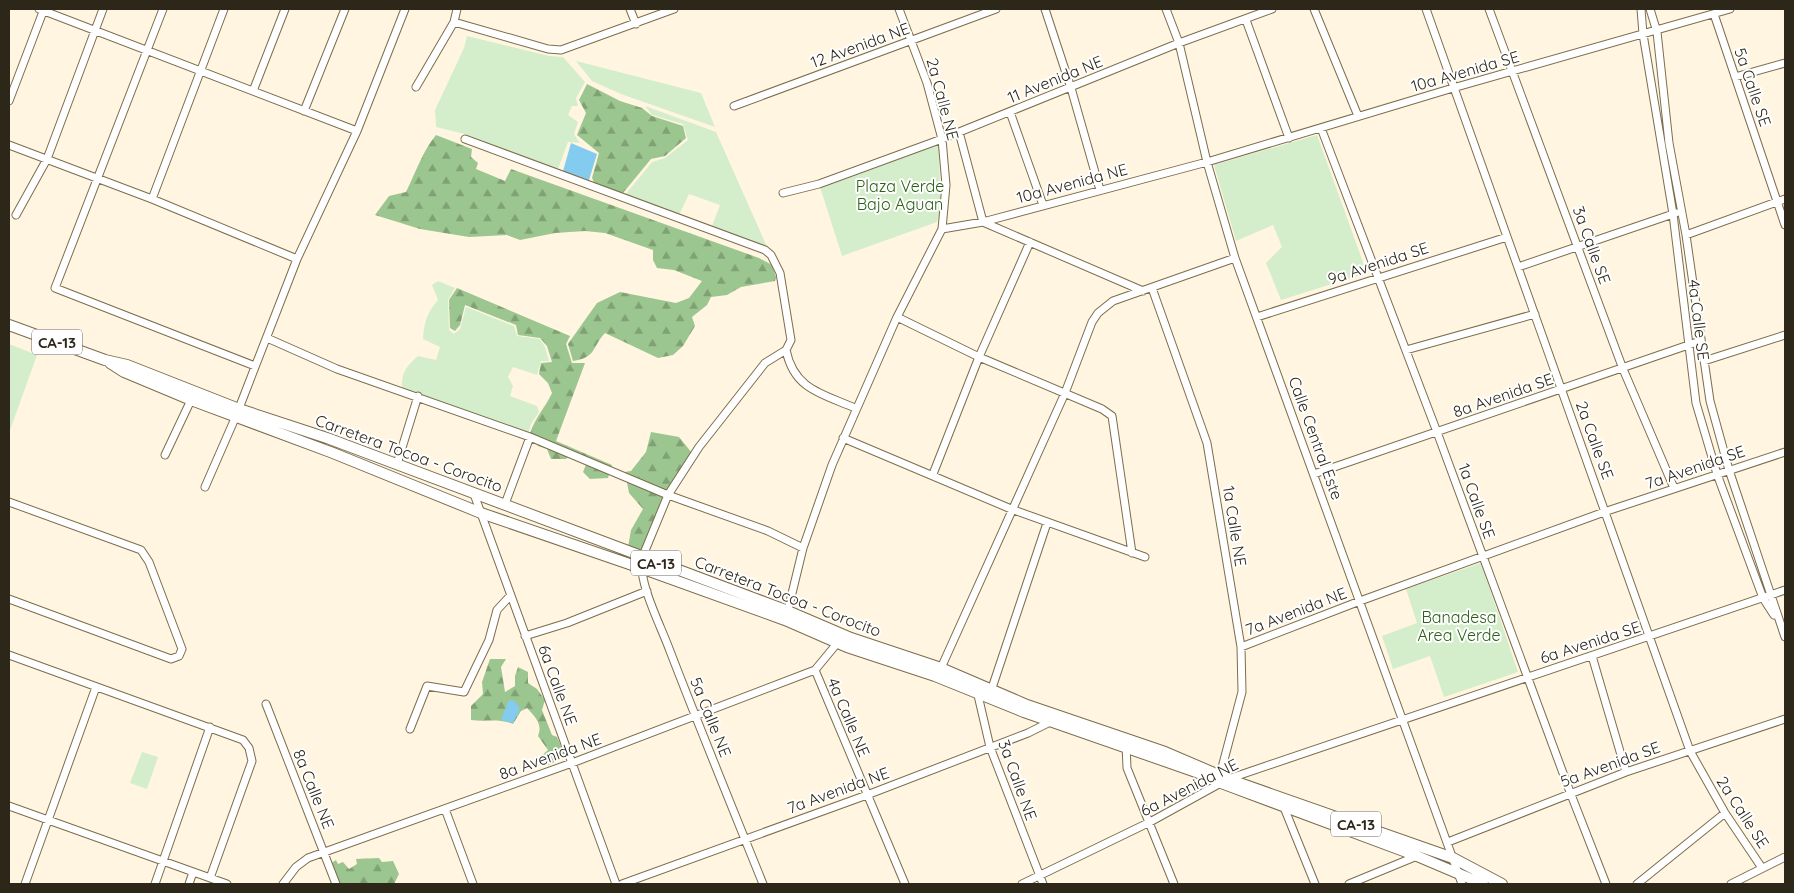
<svg xmlns="http://www.w3.org/2000/svg" width="1794" height="893" font-family="Quicksand,sans-serif">
<style>
.green{fill:#d4eecc}
.forest{fill:url(#forest-firs)}
.water{fill:#83ccef}
.lines{fill:none;stroke-linecap:round;stroke-linejoin:round}
.street-casing{stroke:#7c6d4d;stroke-width:9}
.primary-casing{stroke:#7c6d4d;stroke-width:12}
.street{stroke:#fff;stroke-width:7}
.primary{stroke:#fff;stroke-width:10}
.labels{text-anchor:middle;dominant-baseline:central;stroke-width:4;stroke-linejoin:round;paint-order:stroke}
.shield{fill:#fff;stroke:#6c685f;stroke-width:1}
.shield-label{font-size:15px;font-weight:bold;fill:#2d271a}
.street-label{font-size:16px;fill:#2d271a;stroke:#fff}
.park-label{font-size:16px;fill:#2d6118;stroke:#fff}
</style>
<defs>
<pattern id="forest-firs" width="22" height="20" patternUnits="userSpaceOnUse" patternTransform="scale(1.25)"><rect width="22" height="20" fill="#9cc68f"/><path d="M5 1l3.5 6h-7zM16 11l3.5 6h-7z" fill="#80a174"/></pattern>
</defs>
<rect width="100%" height="100%" fill="#fff5e0"/>
<path class="green" d="M467 36 549 56 563 57 585 82 576 98 578 106H572L568 115 578 122 574 134 580 143 568 142 558 169 465 134 436 127 435 110 464 48Z
M576 61 701 93 715 127 621 94 592 81Z
M645 106 716 132 768 249 712 226 720 205 689 194 679 215 625 195 652 162 665 158 688 140 683 124 652 115Z
M1317 135 1367 273 1281 300 1266 263 1282 247 1273 225 1236 241 1214 165Z
M938 139 941 205 937 222 842 256 820 187Z
M438 281 455 288 448 300 449 330 454 334 460 329 466 307 514 326 517 336 540 339 545 347 549 361H541L537 375 513 367 508 377 513 386 510 396 537 406 539 412 531 424 528 434 402 388C401 372 407 366 418 356L436 360 440 347 423 339C424 323 427 312 438 300L432 285Z
M9 344 37 355 9 433Z
M1481 563 1518 672 1444 697 1430 656 1393 669 1382 636 1417 623 1406 589Z
M142 752 158 757 147 789 130 783Z"/>
<path class="forest" d="M587 84 620 101 642 108 652 116 683 126 686 138 665 156 651 159 623 193 595 184 592 178 599 153 577 135 586 113 579 100Z
M436 135 472 149 471 157 478 163 476 169 505 181 511 169 759 258 772 265 776 277 775 281 741 287 727 295 711 297 707 305 692 317 695 326 683 346 673 355 658 358 605 333C592 347 596 358 573 361L568 344 597 303 620 292 676 303 689 298 702 281 674 270 657 268 653 260V250L605 233 585 231 555 233 520 240 507 235 469 237 420 229 375 215 389 196 406 192C416 172 422 152 436 135Z
M457 288 570 336 566 344 572 363H585L556 441 612 465 608 478 590 479 583 472 587 462 571 455 566 459H551L547 449 538 446 530 434C534 419 545 408 552 393L548 383 539 374 541 363 552 362 547 346 540 338 518 335 516 325 465 305 460 325 455 331 450 328 449 300Z
M651 432 679 437 692 453 666 495 640 554 628 547 631 530 643 509 629 493 625 472 631 471 646 452Z
M490 659H506L501 667 505 692 515 686V676L518 667 528 672V683L537 689 545 700 542 710 552 735 557 737 566 757 548 765 540 757 548 750 538 736C543 724 535 717 527 708L521 711 513 724C499 718 486 722 471 720V706L483 694 482 682Z
M379 858 382 862 393 861 399 874 394 884H338L330 864 336 860 338 864 343 862 349 869 357 864 356 859Z"/>
<path class="water" d="M571 143 597 154 589 180 563 171Z
M509 700 515 701 520 709 513 723 501 720Z"/>
<g class="lines">
<defs>
<path id="street" d="M39 9 357 131
M163 9 55 288 255 366
M630 9 636 24
M1045 9 1071 88 1100 190
M1166 9 1179 43 1207 162 1235 258 1462 884
M1314 9 1358 116
M1426 9 1690 751 1725 813 1762 868
M1489 9 1623 369 1674 488
M1641 9 1643 34 1673 214 1696 403 1717 474 1763 598 1774 615
M1650 9 1657 32 1669 143 1686 235 1710 401 1729 470 1785 637
M1714 14 1785 225
M1246 20 1289 138
M454 22 548 49 561 50 674 9
M1735 77 1785 63
M416 87 454 22 457 9
M253 91 285 9
M9 101 44 9
M734 106 996 9
M304 111 345 9
M1010 112 1043 205
M1321 128 1437 432 1570 792 1606 884
M959 132 983 222 1143 291
M465 139 765 250 771 255 780 273 791 340 786 350 765 363 699 447 668 495 642 558C638 583 661 626 670 651 700 729 732 807 763 884
M9 145 152 199 297 259
M783 193 819 184 942 139 1179 43 1272 9
M152 199 224 9
M16 215 47 159 103 9
M942 229 983 222 1207 162 1453 88 1730 9
M1686 235 1785 199
M1518 267 1676 213
M1152 288 1207 443 1241 647 1242 692 1220 775
M897 317 979 357 1102 409 1112 416 1132 553
M1257 317 1507 237
M267 338 337 369 530 437 668 495 768 531 803 548
M786 350C794 390 823 394 855 408
M1406 350 1535 314
M1704 361 1785 335
M843 438 1011 509 1145 557
M165 455 191 400
M397 464 418 396
M933 474 979 357 1030 242
M1314 474 1700 341
M205 487 236 416 297 259 357 131 405 9
M474 494 616 884
M9 502 141 550 149 562 182 649 179 656 171 659 9 599
M505 504 530 437
M787 614 803 548 832 465 897 317 942 229 946 185 942 139 927 83 899 9
M525 636 567 623 647 591
M1241 647 1360 601 1607 511 1785 452
M9 655 243 740 249 748 252 761 210 878
M1592 656 1626 772
M941 668 1065 393 1092 322 1098 313 1113 301 1235 258
M815 670 905 884
M992 688 1047 523
M977 691 990 747 1043 884
M266 704 336 884
M410 729 427 686 464 692 489 640 497 610 510 596
M1126 744 1127 768 1174 884
M1283 805 1315 884
M9 806 227 884
M445 809 473 884
M1448 842 1626 772 1785 719
M25 884 96 687
M155 884 210 727
M189 884 193 872
M283 884 296 867 308 858 572 763 815 670 839 641
M622 884 867 795 1028 733 1054 720
M1022 884 1150 822 1228 779 1785 590
M1349 884 1417 856
M1637 884 1725 813
M1731 884 1785 857"/>
<path id="primary" d="M9 325 105 360 127 365 239 409 327 438 788 611 851 638 941 668 1027 705 1165 752 1228 779 1453 858 1502 884
M110 363 124 372 191 400 333 453 481 513 641 568 785 620 847 647 935 676 1024 712 1196 772 1221 783 1417 856 1483 884"/>
</defs>
<use href="#street" class="street-casing"/>
<use href="#primary" class="primary-casing"/>
<use href="#street" class="street"/>
<use href="#primary" class="primary"/>
</g>
<g class="labels">
<g class="shield">
<rect x="32" y="329.5" width="50" height="25" rx="4"/>
<rect x="631" y="550.5" width="50" height="25" rx="4"/>
<rect x="1331" y="811.5" width="50" height="25" rx="4"/>
</g>
<g class="shield-label">
<text x="57" y="342">CA-13</text>
<text x="656" y="563">CA-13</text>
<text x="1356" y="824">CA-13</text>
</g>
<g class="street-label">
<text transform="translate(860 45) rotate(-20)">12 Avenida NE</text>
<text transform="translate(1465 71) rotate(-16)">10a Avenida SE</text>
<text transform="translate(1055 79) rotate(-22)">11 Avenida NE</text>
<text transform="translate(1753 87) rotate(71)">5a Calle SE</text>
<text transform="translate(943 99) rotate(75)">2a Calle NE</text>
<text transform="translate(1072 183) rotate(-15)">10a Avenida NE</text>
<text transform="translate(1592 245) rotate(70)">3a Calle SE</text>
<text transform="translate(1378 263) rotate(-18)">9a Avenida SE</text>
<text transform="translate(1699 320) rotate(83)">4a Calle SE</text>
<text transform="translate(1503 395) rotate(-19)">8a Avenida SE</text>
<text transform="translate(1316 438) rotate(70)">Calle Central Este</text>
<text transform="translate(1595 440) rotate(70)">2a Calle SE</text>
<text transform="translate(409 453) rotate(20)">Carretera Tocoa - Corocito</text>
<text transform="translate(1695 467) rotate(-19)">7a Avenida SE</text>
<text transform="translate(1477 501) rotate(70)">1a Calle SE</text>
<text transform="translate(1235 526) rotate(81)">1a Calle NE</text>
<text transform="translate(788 596) rotate(21)">Carretera Tocoa - Corocito</text>
<text transform="translate(1296 611) rotate(-21)">7a Avenida NE</text>
<text transform="translate(1590 642) rotate(-18)">6a Avenida SE</text>
<text transform="translate(558 685) rotate(70)">6a Calle NE</text>
<text transform="translate(711 717) rotate(68)">5a Calle NE</text>
<text transform="translate(849 717) rotate(67)">4a Calle NE</text>
<text transform="translate(550 756) rotate(-20)">8a Avenida NE</text>
<text transform="translate(1610 764) rotate(-20)">5a Avenida SE</text>
<text transform="translate(1018 780) rotate(70)">3a Calle NE</text>
<text transform="translate(1189 787) rotate(-27)">6a Avenida NE</text>
<text transform="translate(314 789) rotate(68)">8a Calle NE</text>
<text transform="translate(838 790) rotate(-20)">7a Avenida NE</text>
<text transform="translate(1743 812) rotate(57)">2a Calle SE</text>
</g>
<g class="park-label">
<text x="900" y="186">Plaza Verde<tspan x="900" dy="18">Bajo Aguan</tspan></text>
<text x="1459" y="617">Banadesa<tspan x="1459" dy="18">Area Verde</tspan></text>
</g>
</g>
<rect width="1794" height="893" fill="none" stroke="#2d271a" stroke-width="20"/>
</svg>
